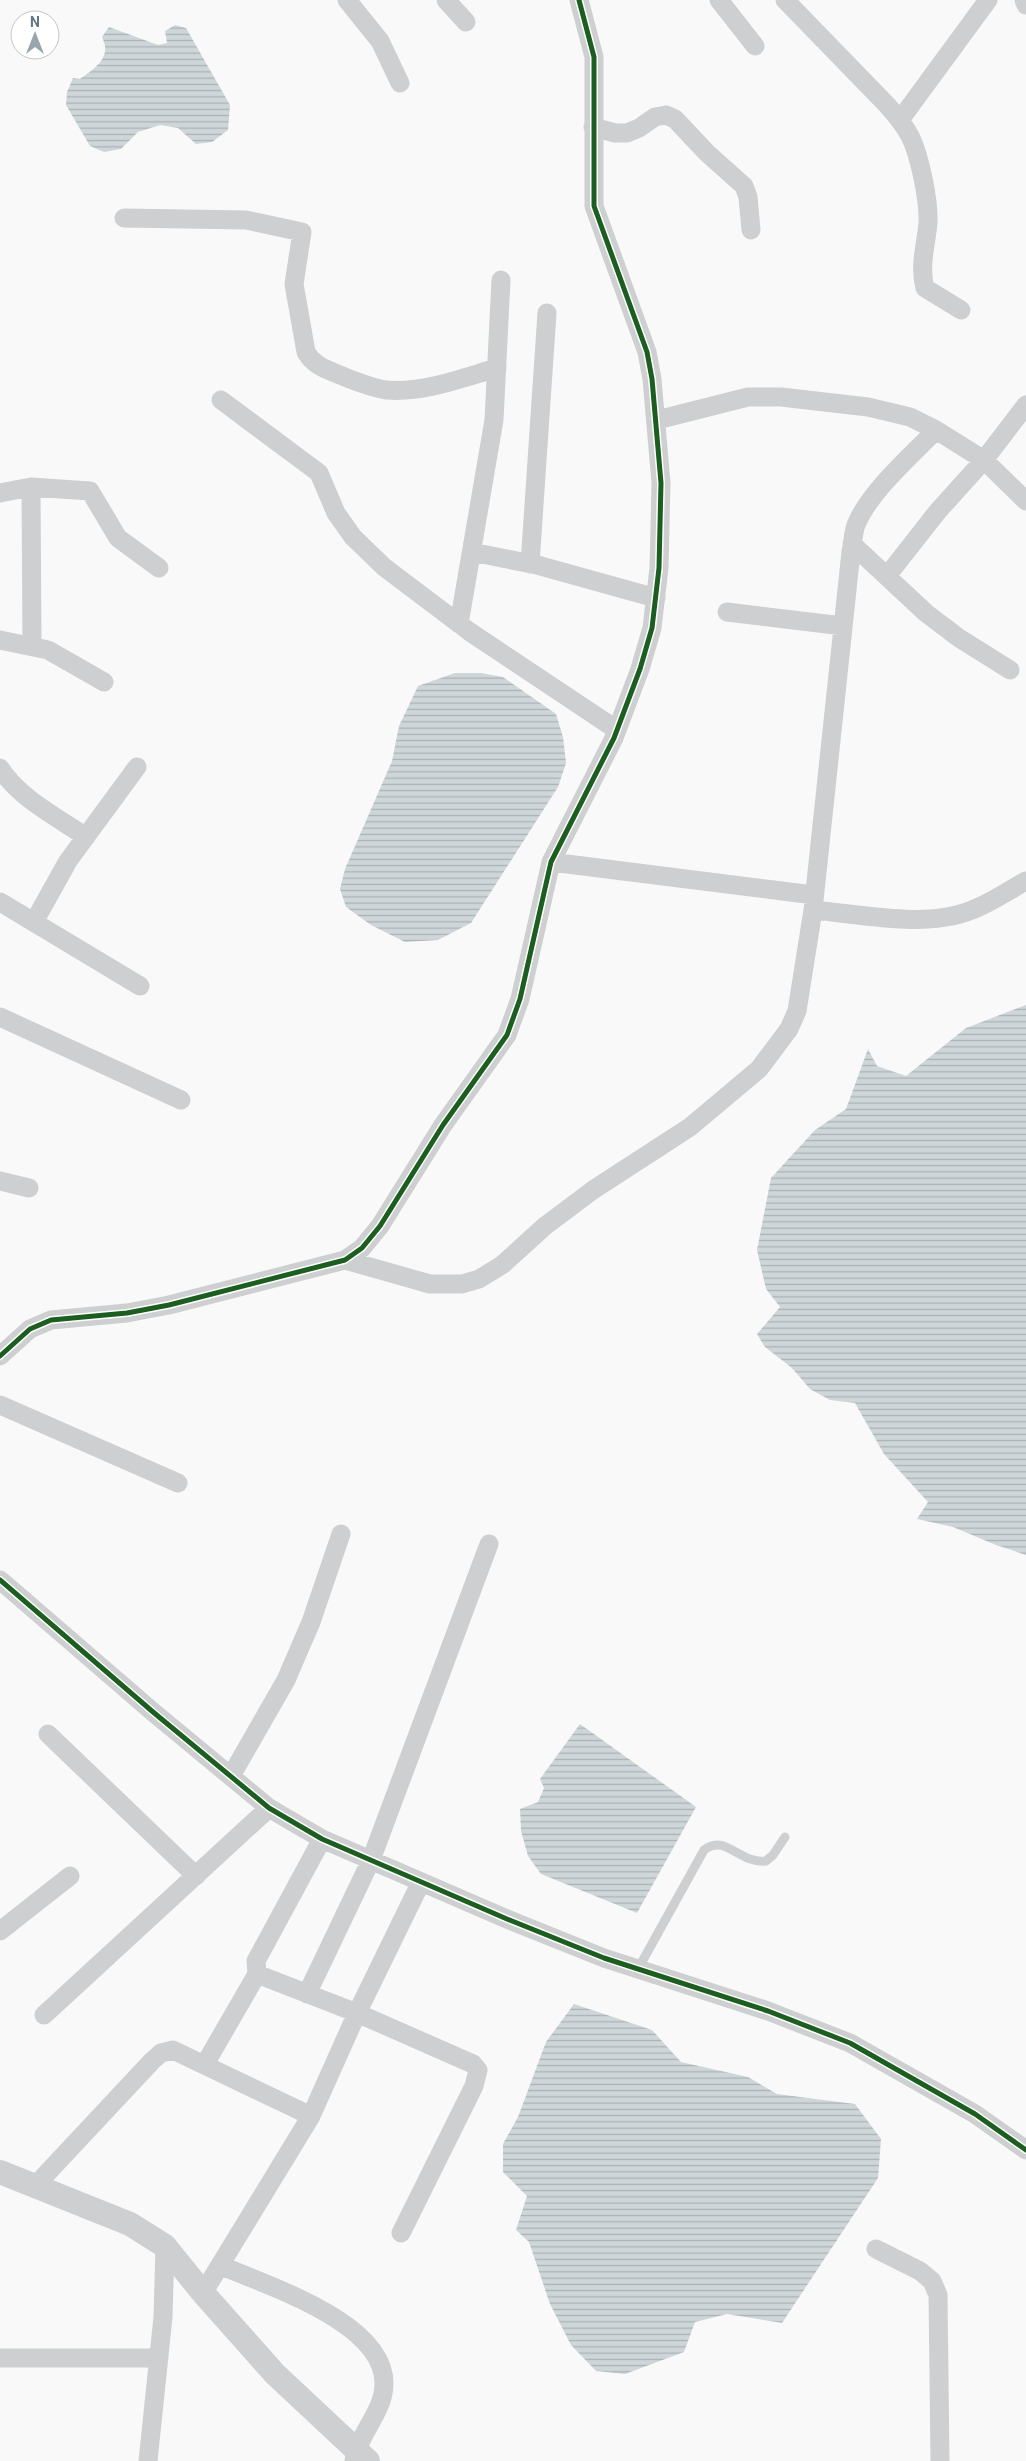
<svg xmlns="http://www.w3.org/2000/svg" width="1026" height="2461" font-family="Roboto,sans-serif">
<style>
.water{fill:url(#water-rules)}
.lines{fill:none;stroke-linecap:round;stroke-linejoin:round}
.service{stroke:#cecfd0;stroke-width:9}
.minor{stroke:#cecfd0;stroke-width:19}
.tertiary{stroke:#cecfd0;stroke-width:24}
.cycleway-casing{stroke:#fff;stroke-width:8}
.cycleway{stroke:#1b5e20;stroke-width:5}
</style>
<defs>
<pattern id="water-rules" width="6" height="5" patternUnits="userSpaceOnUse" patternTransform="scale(1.25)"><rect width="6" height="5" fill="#ced6d9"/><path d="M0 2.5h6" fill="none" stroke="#abb2b5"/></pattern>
</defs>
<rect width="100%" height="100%" fill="#f9f9f9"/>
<path class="water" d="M175 25 186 28 230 105 228 130 212 142 196 144 178 128 160 125 138 132 121 149 104 152 90 146 66 105 67 92 73 78 80 79C96 68 112 57 102 37L109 27 158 45 167 43 165 31Z
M455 673H481L503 677 556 714 563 737 566 763 558 787 471 923 438 940 405 942 371 925 346 907 340 889 345 869 392 761 399 726 418 686Z
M1026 1005V1555L996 1545 953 1527 917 1519 928 1502 884 1454 855 1403 830 1400 810 1389 792 1368 765 1347 757 1334 780 1307 766 1289 757 1250 771 1178 815 1130 846 1109 868 1049 877 1066 906 1076 966 1028Z
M580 1724 696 1807 637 1913 541 1874 528 1856 521 1831 520 1809 538 1802 544 1788 540 1779Z
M574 2004 652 2030 681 2062 748 2077 777 2094 855 2104 881 2139 878 2178 782 2323 727 2314 695 2322 684 2352 625 2374 596 2371 571 2345 550 2304 529 2242 516 2230 527 2196 503 2172V2144L518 2117 546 2042Z"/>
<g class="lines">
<path class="service" d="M638 1969 704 1850C725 1833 739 1864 766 1861L773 1855 785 1837"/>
<path class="minor" d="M347 0 380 41 400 83
M446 0 466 22
M719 0 755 46
M785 0 887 105C896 115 904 125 910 136 920 156 929 201 928 223 926 245 919 266 925 288L961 310
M1024 0 1026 5
M900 120 988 0
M593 127 615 133H627L639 128 655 117 666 115 675 119 707 153 744 186 748 197 751 230
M124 218 246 220 302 232 294 284 306 352C314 366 326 369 340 375 355 381 371 388 387 390 424 393 462 378 497 368
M221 400 319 473 336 513 353 537 384 567 470 632 617 730
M657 420 748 397H781L868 407 910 417 936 430 984 460 1026 501
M31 487 32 645
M0 493 31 487 90 491 118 538 159 568
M852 544 926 613 959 638 1010 670
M472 552 537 565 656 598
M530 564 547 313
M887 576 938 511 984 460 1026 405
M727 612 843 626
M459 624 494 420 501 280
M0 640 48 650 104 682
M0 768C19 798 57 817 86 837
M551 862 814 895
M0 902 140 986
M813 910C861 914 926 929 972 910 991 903 1009 890 1026 881
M34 922 68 861 137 767
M0 1017 181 1100
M0 1181 29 1188
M345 1260 430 1284H462L479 1279 502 1265 545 1226 593 1190 690 1127 759 1069 789 1029 797 1011 813 910 851 552C853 543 853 533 856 525 869 492 912 455 936 430
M0 1356 30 1329 51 1320 127 1313 169 1305 345 1260 362 1248 380 1226 443 1125 507 1035 520 999 551 862 614 738 640 669 652 628 659 568 661 483 652 379 647 352 594 206V57L579 0
M0 1405 178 1483
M0 1580 153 1712 269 1808 322 1839 507 1919 604 1958 768 2011 850 2043 975 2114 1026 2150
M48 1734 196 1876
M231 1776 286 1680 311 1622 341 1534
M322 1839 256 1961 257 1974 357 2013 473 2064 478 2070 474 2086 401 2233
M0 1931 70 1876
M307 1994 371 1860 489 1544
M44 2015 269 1808
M205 2064 257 1974
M35 2186 152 2061 161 2053 173 2050 311 2116
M876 2249 920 2271 932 2281 938 2295 940 2461
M220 2265C267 2286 385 2322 384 2384 384 2412 358 2434 354 2461
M203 2293 311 2116 357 2013 421 1882
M0 2358H159
M148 2461 163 2317 165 2246"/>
<path class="tertiary" d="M0 2172 130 2224 165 2246 203 2293 275 2374 368 2461"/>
<defs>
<path id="cycleway" d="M0 1356 30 1329 51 1320 127 1313 169 1305 345 1260 362 1248 380 1226 443 1125 507 1035 520 999 551 862 614 738 640 669 652 628 659 568 661 483 652 379 647 352 594 206V57L579 0
M0 1580 153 1712 269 1808 322 1839 507 1919 604 1958 768 2011 850 2043 975 2114 1026 2150"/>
</defs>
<use href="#cycleway" class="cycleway-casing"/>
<use href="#cycleway" class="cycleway"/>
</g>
<g transform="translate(35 35)"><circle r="24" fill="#ffffff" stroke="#c1c8cd"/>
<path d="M0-4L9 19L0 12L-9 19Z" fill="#99a4ac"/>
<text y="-8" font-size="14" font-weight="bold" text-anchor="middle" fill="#657683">N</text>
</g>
</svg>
